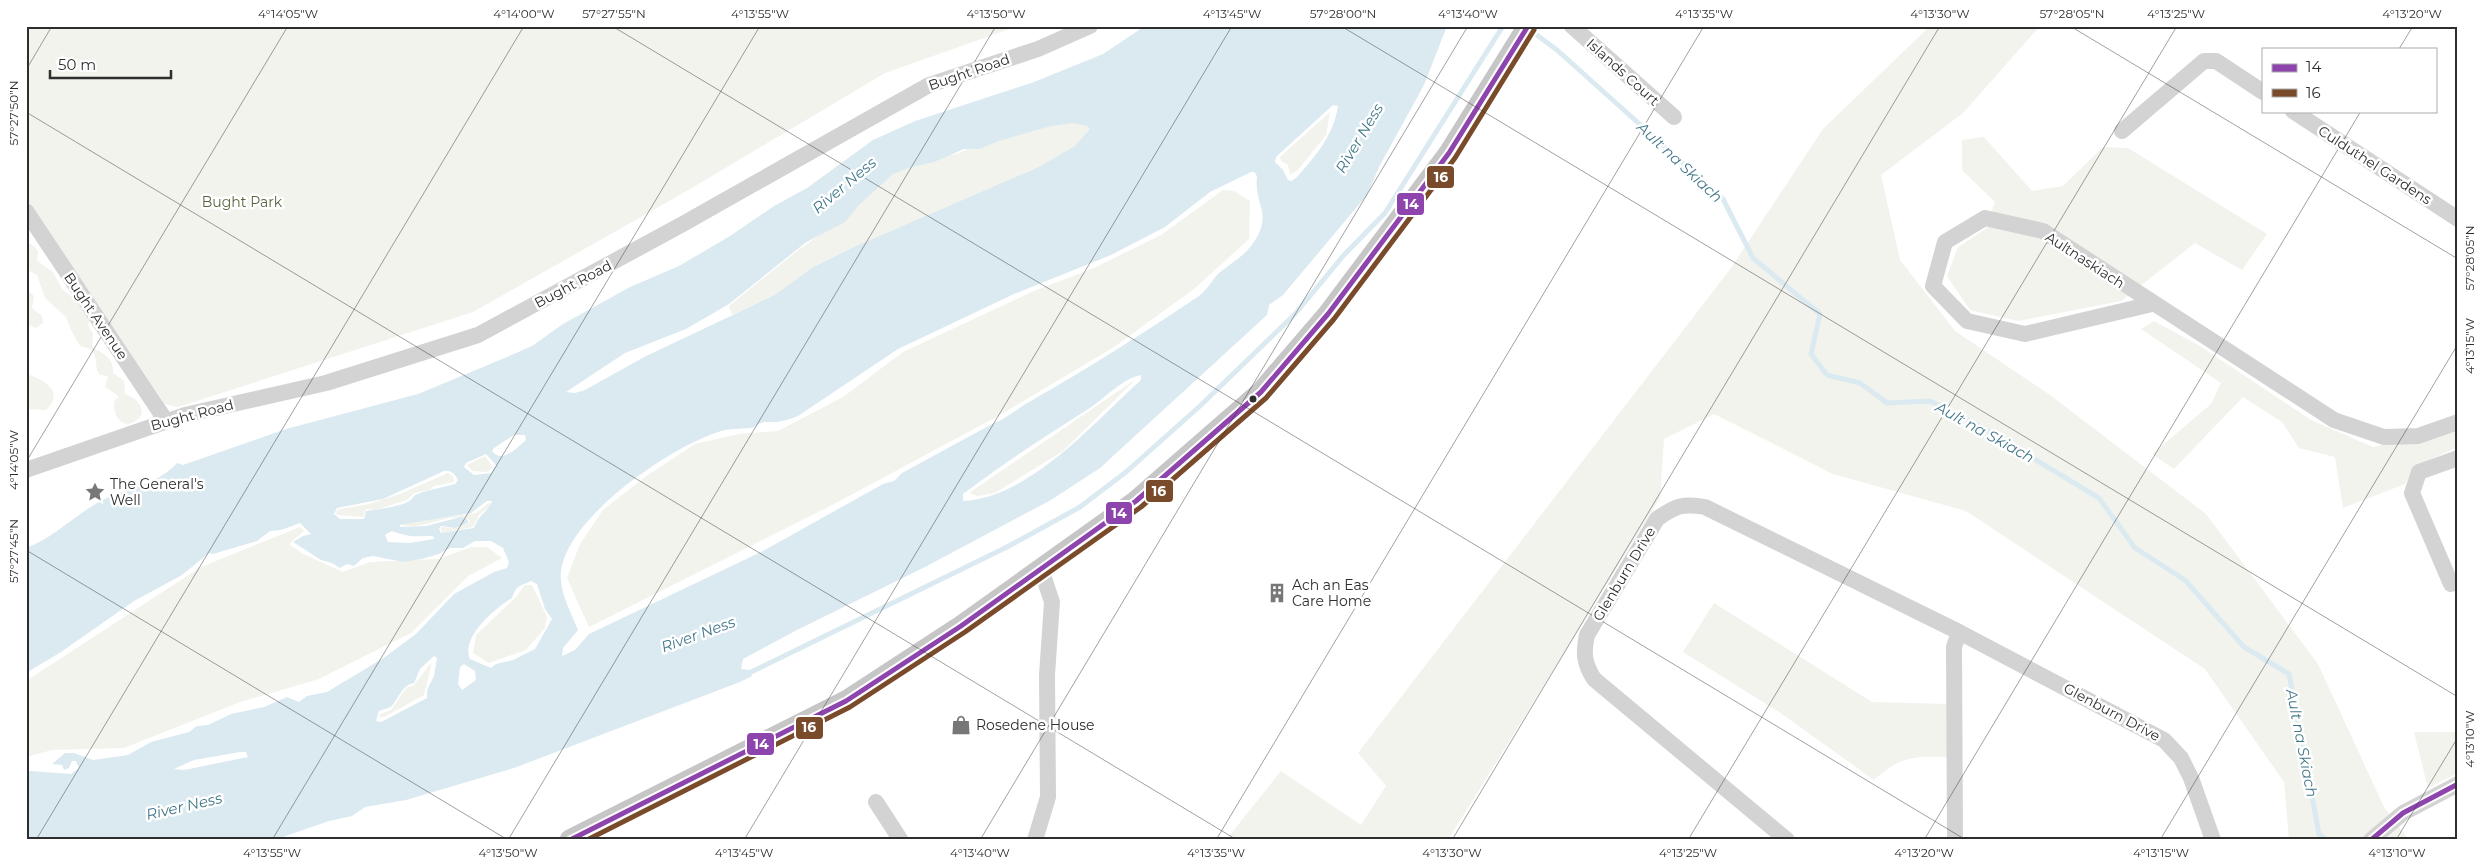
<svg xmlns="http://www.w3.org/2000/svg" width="2484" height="866" font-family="Montserrat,sans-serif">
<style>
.green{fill:#f1f3ec}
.water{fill:#dbeaf0;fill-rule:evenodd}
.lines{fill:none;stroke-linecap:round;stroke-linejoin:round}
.stream{stroke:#dbeaf0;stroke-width:5}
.minor{stroke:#d3d3d3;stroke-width:16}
.major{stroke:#c6c6c6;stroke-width:21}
.bus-1-casing{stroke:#fff;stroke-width:9}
.bus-2-casing{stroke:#fff;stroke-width:9}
.bus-1{stroke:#8e44ad;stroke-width:5}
.bus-2{stroke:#7a4b2a;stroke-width:5}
.ticks{fill:none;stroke:#2e2e2e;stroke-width:1;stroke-opacity:0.45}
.bus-dot{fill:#2e2e2e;stroke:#fff;stroke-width:2}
.labels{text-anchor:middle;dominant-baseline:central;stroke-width:5;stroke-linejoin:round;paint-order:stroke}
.street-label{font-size:14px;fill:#2e2e2e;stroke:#fff}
.park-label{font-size:14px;fill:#57663f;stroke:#fff}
.poi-label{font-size:14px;fill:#2e2e2e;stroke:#fff;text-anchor:start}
.water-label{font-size:15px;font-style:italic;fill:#43788a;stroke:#fff}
.line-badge{stroke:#fff;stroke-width:2}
.badge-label{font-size:14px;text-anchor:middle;font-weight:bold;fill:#fff}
.neatline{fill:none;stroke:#2e2e2e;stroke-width:2}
.ticks-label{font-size:12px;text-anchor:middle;fill:#2e2e2e}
</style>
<rect width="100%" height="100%" fill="#fff"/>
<path class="green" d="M26 26H1018L885 73 685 192 473 312 178 407 165 404 26 198Z
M1930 26H2040L1963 113 1881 175 1900 260 1955 331 2050 395 2206 514 2318 664 2384 807 2409 840H2289L2284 782 2205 669 1966 511 1833 474 1714 414 1664 439 1660 498 1448 840H1226L1281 771 1361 825 1386 786 1358 753 1731 268 1823 129Z
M1330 112 1326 135 1298 170 1290 175 1288 165 1281 161 1280 157Z
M1079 115 1094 131 1074 159 982 206 732 315 729 306 797 251 840 221 870 183 914 160 957 154 982 142Z
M1984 137 2032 191 2063 186 2103 147 2128 148 2267 234 2242 270 2195 243 2121 301 2018 321 1970 310 1947 276 1958 247 1987 228 1995 202 1962 170V140Z
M1223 190 1234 191 1250 201 1249 239 1194 289 1114 347 1000 415 834 504 589 627 567 578 580 544 603 510 645 477 695 444 739 434 778 431 843 397 903 352 1034 291 1094 268 1161 235Z
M26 242 34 246 38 251 37 261 53 272 62 289 77 301 90 319 88 325 93 334 92 347C104 354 114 358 113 373L124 381 125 394C136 399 141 402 142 414 129 433 113 422 114 402L119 396 105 387 108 376 100 375 97 371 95 355 90 349 80 346 71 330 66 317 45 298 37 275 26 269Z
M26 289 34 296 32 308 42 316 43 323 36 328 26 324Z
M2154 321 2200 346 2311 420 2373 447 2458 429V447L2415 466 2405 484 2343 508 2335 457 2299 448 2282 422 2243 397 2174 469 2152 454 2211 404 2221 383 2141 329Z
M26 374C43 379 66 391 46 410L26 409Z
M1136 379 1063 451 995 493 978 496 969 493Z
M485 456 493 467 488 472 472 471 467 465Z
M448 473 453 476 454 482 434 486 429 490 414 493 407 500 375 510 366 509 363 517 337 515 336 511 340 509 369 504 400 494Z
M490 502V506L479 515 473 527 443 533 441 531V527L458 528 469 523 470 520C448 510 422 533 400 524L476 513Z
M300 527 304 531 289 544 303 554 343 572 370 562 439 559 471 547H487L502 558 468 576 411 633 319 679 240 702 124 748 52 750 26 757V681L201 567Z
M525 585H532L547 617 545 628 526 650 489 663 473 653 476 635 516 597Z
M1714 603 1872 702 1949 704 1948 757C1913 756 1901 756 1874 780L1779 712 1683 652Z
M432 662 424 695 386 716 379 718 380 714 391 710 407 687 413 686Z
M2414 732H2458V773L2428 788Z"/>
<path class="water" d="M1145 26H1447L1424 85 1379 167 1367 195 1283 295 1269 305 1267 315 1100 468 1051 500 925 567 797 630 743 659 741 669 750 670 752 676 740 682 514 768 406 800 365 807 352 816 329 821 277 839 26 840V773L30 771 71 774 79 768 76 761H72L69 768 64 770 62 765 52 764 65 753H74L93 760 128 755 151 742 189 732 197 726 208 725 231 714 264 707 287 697 299 702 307 696 327 692 385 657 416 634 454 594 494 572 507 568 509 562 503 548 491 541H475L463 548H450L439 554 422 559 403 562 373 556 363 558 354 566 347 564 340 568 332 563 321 560 293 542 303 536 311 534 300 523 281 530 270 531 257 541 213 554 209 553 182 575 134 601 61 652 26 673V548C56 537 76 513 105 499 129 487 159 484 177 463L183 465 286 429 418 394 507 357 532 346 563 324 630 287 679 266 730 236 774 206 807 188 873 140 915 121 1034 82 1103 54ZM1333 105 1338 106C1334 134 1316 156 1297 177L1292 181 1288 180 1283 170 1275 162 1276 157ZM1073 123 1087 126 1090 129 1075 146 1039 167 852 248 812 268 775 295 644 357 585 390 575 393 566 392 625 353 686 329 729 304 805 243 845 222 859 205 893 174 908 168 934 162 964 149H979L999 141 1051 126ZM1251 172H1254L1257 176C1254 204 1271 211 1257 237 1247 255 1234 261 1219 273 1212 280 1207 290 1199 296 1144 333 1087 369 1029 402 1018 408 1006 419 994 423L902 473 894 481 883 484 763 551 589 634 575 650 562 656 563 648 578 630C571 612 559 592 561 572 567 517 669 448 718 432 729 428 740 429 751 428 756 427 757 424 761 423 766 421 772 423 777 422 784 421 791 419 798 416L898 349 1014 294 1111 255 1165 227 1210 192ZM1141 375V380C1093 423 1031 497 963 501V494C1004 463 1047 435 1090 408 1106 397 1122 379 1141 375ZM514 435H525L526 440C517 448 502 464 492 451L494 448ZM486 454 496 465 491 473 474 475 464 467 466 463ZM444 471C451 470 455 474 458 480L455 484C442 488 430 489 418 494 413 495 413 499 409 501 403 506 375 510 366 511L364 519H340L334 514 337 508 383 499ZM487 501H492C488 512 479 514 474 528L441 533 439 529 441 526 456 528 468 523V520L461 517 426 526 401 527 399 525 471 513ZM392 531C411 538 414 536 433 536L434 539 410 543 388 542 385 535ZM531 581 537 584 545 609 552 619 535 649 513 660 496 664 491 668 470 659C460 638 495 608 512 598 517 584 519 587 531 581ZM434 656 437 658 434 676 427 690V698L381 722 376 721 379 711 391 707C399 698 402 685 414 683L420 669ZM464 664 475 671 476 680 462 690 458 684 460 667ZM240 752H246L248 757 184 770 174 769 194 760Z"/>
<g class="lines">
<path class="stream" d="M1530 30 1557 50 1723 199 1753 258 1820 314 1811 354 1827 375 1860 383 1887 403 1930 401 1976 424 2099 498 2135 548 2185 580 2244 647 2289 674 2319 834 2326 840
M745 675 1007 547 1080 507 1126 472 1200 406 1295 314 1344 255 1385 213 1503 26"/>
<path class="minor" d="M1572 26 1674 117
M2293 111 2458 219
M2122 131 2204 61H2216L2263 92
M26 211 166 421
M2152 304 2025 334 1967 321 1933 286 1945 242 1985 218 2043 231 2334 420 2384 437 2418 436 2458 422
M26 470 185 415 326 383 478 335 681 225 929 85 1038 49 1090 26
M2451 584 2412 493 2419 472 2458 458
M876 802 900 839
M1035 840 1048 797 1047 675 1052 602 1041 569
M1787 840 1594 679C1584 663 1583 653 1587 635L1657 519C1675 506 1683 503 1705 507L1959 632 2164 740 2181 758 2191 778 2213 840
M1955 840 1954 647 1959 632
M2371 840 2403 813 2458 784"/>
<path class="major" d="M570 840 846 701 961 626 1136 501 1261 392 1328 314 1449 153 1528 26"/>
<defs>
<path id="bus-1" d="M570 840 846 701 961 626 1136 501 1261 392 1328 314 1449 153 1528 26
M2371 840 2403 813 2458 784"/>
<path id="bus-2" d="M587 840 850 707 965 632 1141 507 1266 398 1334 319 1455 158 1534 30"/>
</defs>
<use href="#bus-1" class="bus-1-casing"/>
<use href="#bus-2" class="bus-2-casing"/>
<use href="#bus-1" class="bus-1"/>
<use href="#bus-2" class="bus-2"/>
</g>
<path class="ticks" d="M612 26 1966 840M1341 26 2458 697M2070 26 2458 259M2399 49 2413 26M26 70 52 26M26 112 1237 840M26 462 288 26M26 550 508 840M36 840 524 26M272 840 760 26M508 840 996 26M744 840 1232 26M980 840 1468 26M1216 840 1704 26M1452 840 1940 26M1688 840 2177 26M1924 840 2361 111M2160 840 2458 344M2396 840 2458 737"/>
<defs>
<symbol id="sight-bare" viewBox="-9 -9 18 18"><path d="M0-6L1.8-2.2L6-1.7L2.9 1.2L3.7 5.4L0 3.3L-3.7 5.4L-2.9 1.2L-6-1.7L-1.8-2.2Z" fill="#777" stroke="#fff" stroke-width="2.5" paint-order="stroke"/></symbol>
<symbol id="building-bare" viewBox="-9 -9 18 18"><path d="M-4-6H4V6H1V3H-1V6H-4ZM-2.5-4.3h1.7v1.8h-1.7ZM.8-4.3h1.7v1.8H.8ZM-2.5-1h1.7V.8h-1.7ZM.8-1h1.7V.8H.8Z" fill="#777" stroke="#fff" stroke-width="2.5" paint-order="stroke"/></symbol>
<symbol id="shop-bare" viewBox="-9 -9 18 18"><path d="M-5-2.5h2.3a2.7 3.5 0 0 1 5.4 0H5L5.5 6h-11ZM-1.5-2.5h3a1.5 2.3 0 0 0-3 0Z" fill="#777" stroke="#fff" stroke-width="2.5" paint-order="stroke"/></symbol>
</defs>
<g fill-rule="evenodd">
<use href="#sight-bare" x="81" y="478" width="28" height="28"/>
<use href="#building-bare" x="1263" y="579" width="28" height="28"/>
<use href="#shop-bare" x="947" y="711" width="28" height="28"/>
</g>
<circle class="bus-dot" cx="1253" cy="399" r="4.5"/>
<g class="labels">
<g class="street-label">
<text transform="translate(969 72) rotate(-19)">Bught Road</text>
<text transform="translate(1623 72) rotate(42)">Islands Court</text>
<text transform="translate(2375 165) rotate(33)">Culduthel Gardens</text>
<text transform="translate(2085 260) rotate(33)">Aultnaskiach</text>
<text transform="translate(573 284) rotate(-28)">Bught Road</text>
<text transform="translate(96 316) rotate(56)">Bught Avenue</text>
<text transform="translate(192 415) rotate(-15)">Bught Road</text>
<text transform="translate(1624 574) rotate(-59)">Glenburn Drive</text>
<text transform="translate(2112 712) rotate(28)">Glenburn Drive</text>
</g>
<g class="park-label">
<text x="242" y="202">Bught Park</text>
</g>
<g class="poi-label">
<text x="110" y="484">The General's<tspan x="110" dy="16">Well</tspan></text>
<text x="1292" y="585">Ach an Eas<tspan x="1292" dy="16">Care Home</tspan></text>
<text x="976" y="725">Rosedene House</text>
</g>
<g class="water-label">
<text transform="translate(1359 138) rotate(-59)">River Ness</text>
<text transform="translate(1680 162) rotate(43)">Ault na Skiach</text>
<text transform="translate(844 185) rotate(-40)">River Ness</text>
<text transform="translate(1985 432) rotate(29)">Ault na Skiach</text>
<text transform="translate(698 634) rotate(-20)">River Ness</text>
<text transform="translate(2302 743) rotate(79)">Ault na Skiach</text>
<text transform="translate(184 806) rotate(-13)">River Ness</text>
</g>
</g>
<g class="line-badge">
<rect x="1426" y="165" width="29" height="24" rx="5" fill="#7a4b2a"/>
<rect x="1396" y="192" width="29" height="24" rx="5" fill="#8e44ad"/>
<rect x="1145" y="479" width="29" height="24" rx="5" fill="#7a4b2a"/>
<rect x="1105" y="501" width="28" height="24" rx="5" fill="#8e44ad"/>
<rect x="795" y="716" width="29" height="24" rx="5" fill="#7a4b2a"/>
<rect x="746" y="732" width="29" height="24" rx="5" fill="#8e44ad"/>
</g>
<g class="badge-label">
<text x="1441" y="182">16</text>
<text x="1411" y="209">14</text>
<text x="1159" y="496">16</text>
<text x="1119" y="518">14</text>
<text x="809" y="732">16</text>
<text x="761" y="749">14</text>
</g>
<rect width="2484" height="866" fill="none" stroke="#ffffff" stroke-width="55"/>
<rect x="2262" y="48" width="175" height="65" fill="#ffffff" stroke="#ababab"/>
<rect x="2272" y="64" width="25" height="8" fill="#8e44ad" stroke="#ababab"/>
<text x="2306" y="72" font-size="15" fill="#2e2e2e">14</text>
<rect x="2272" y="89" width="25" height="8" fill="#7a4b2a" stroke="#ababab"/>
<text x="2306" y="98" font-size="15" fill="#2e2e2e">16</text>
<path d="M50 70v8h121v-8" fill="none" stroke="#2e2e2e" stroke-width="2.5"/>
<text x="58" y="70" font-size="15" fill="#2e2e2e" stroke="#ffffff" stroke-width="4" paint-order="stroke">50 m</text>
<rect x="28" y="28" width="2428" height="810" class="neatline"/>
<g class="ticks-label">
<text x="288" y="18">4°14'05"W</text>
<text x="524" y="18">4°14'00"W</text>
<text x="614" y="18">57°27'55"N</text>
<text x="760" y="18">4°13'55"W</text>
<text x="996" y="18">4°13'50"W</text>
<text x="1232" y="18">4°13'45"W</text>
<text x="1343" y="18">57°28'00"N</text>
<text x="1468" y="18">4°13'40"W</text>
<text x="1704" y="18">4°13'35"W</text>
<text x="1940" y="18">4°13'30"W</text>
<text x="2072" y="18">57°28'05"N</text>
<text x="2176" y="18">4°13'25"W</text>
<text x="2412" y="18">4°13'20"W</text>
<text transform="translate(14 113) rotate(-90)" y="4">57°27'50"N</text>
<text transform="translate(2470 258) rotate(-90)" y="4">57°28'05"N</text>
<text transform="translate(2470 346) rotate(-90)" y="4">4°13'15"W</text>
<text transform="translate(14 460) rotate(-90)" y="4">4°14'05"W</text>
<text transform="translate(14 551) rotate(-90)" y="4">57°27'45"N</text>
<text transform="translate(2470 739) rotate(-90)" y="4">4°13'10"W</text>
<text x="272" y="857">4°13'55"W</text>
<text x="508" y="857">4°13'50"W</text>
<text x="744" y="857">4°13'45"W</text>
<text x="980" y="857">4°13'40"W</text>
<text x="1216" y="857">4°13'35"W</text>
<text x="1452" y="857">4°13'30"W</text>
<text x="1688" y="857">4°13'25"W</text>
<text x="1924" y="857">4°13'20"W</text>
<text x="2161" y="857">4°13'15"W</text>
<text x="2397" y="857">4°13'10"W</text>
</g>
</svg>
